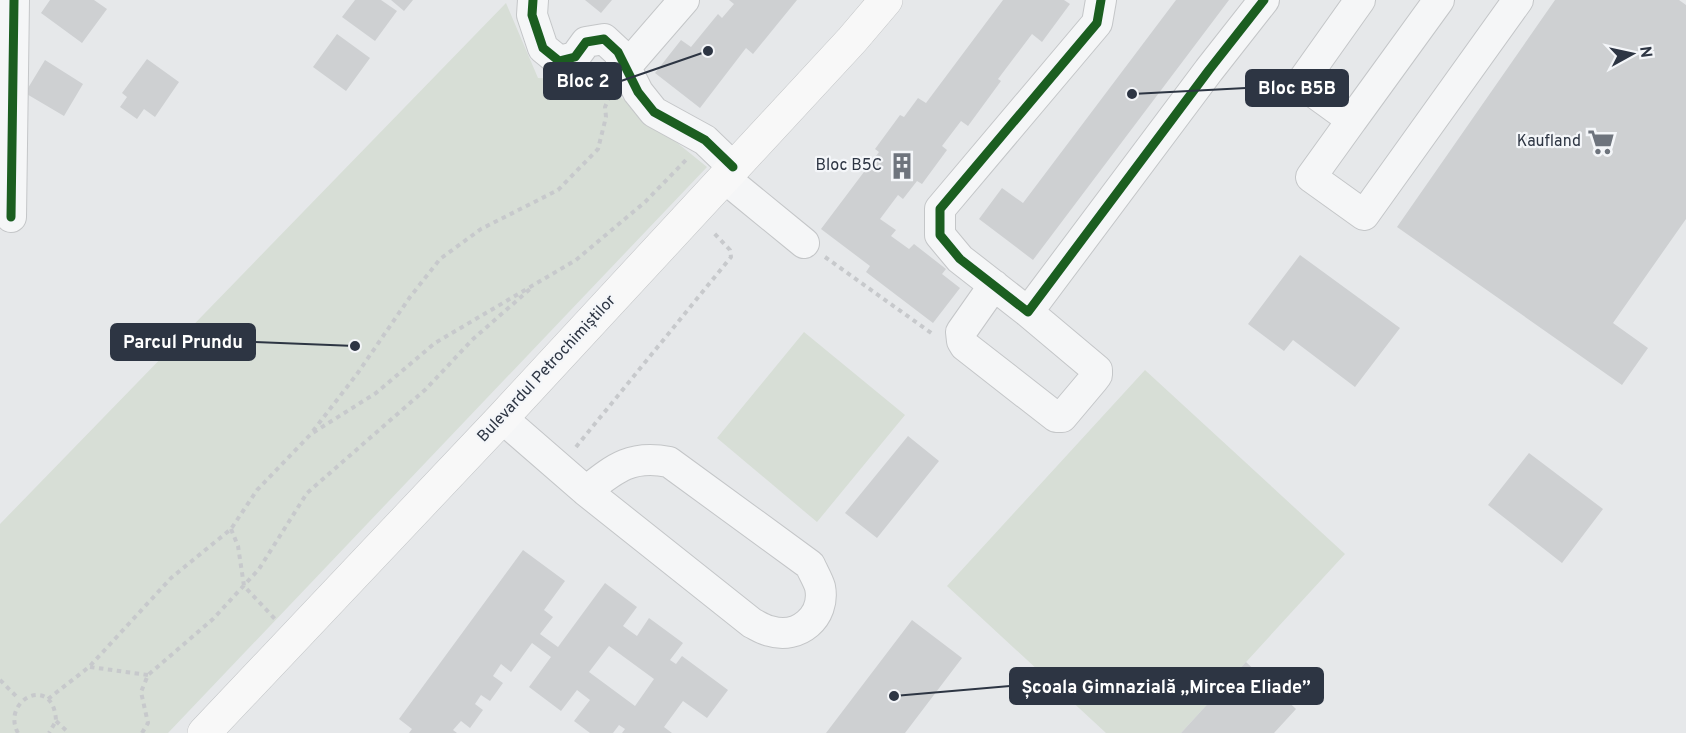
<svg xmlns="http://www.w3.org/2000/svg" width="1686" height="733" font-family="Overpass,sans-serif">
<style>
.green{fill:#d7ded6}
.building{fill:#ced0d2;fill-rule:evenodd}
.lines{fill:none;stroke-linecap:round;stroke-linejoin:round}
.minor-casing{stroke:#c4c6c8;stroke-width:32}
.major-casing{stroke:#c3c5c7;stroke-width:34}
.path{stroke:#c7c9cc;stroke-width:4;stroke-dasharray:4.5 4.5;stroke-linecap:butt}
.minor{stroke:#f5f6f7;stroke-width:30}
.major{stroke:#f8f8f8;stroke-width:33}
.cycleway-casing{stroke:#f4f6f9;stroke-width:13}
.cycleway{stroke:#1b5e20;stroke-width:9}
.labels{text-anchor:middle;dominant-baseline:central;stroke-width:4.5;stroke-linejoin:round;paint-order:stroke}
.poi-label{font-size:16px;fill:#2d3543;stroke:#f4f6f9;text-anchor:end}
.street-label{font-size:16px;fill:#2d3543;stroke:#f4f6f9}
.leader{fill:none;stroke:#2d3543;stroke-width:2}
.callout-dot{fill:#2d3543;stroke:#f4f6f9;stroke-width:2}
.callout{fill:#2d3543;stroke:#2d3543;stroke-width:2}
.callout-label{font-size:18px;text-anchor:middle;font-weight:bold;fill:#fff}
</style>
<rect width="100%" height="100%" fill="#e6e8ea"/>
<path class="green" d="M506 3 538 78 601 81 707 167 168 733H0V524Z
M804 332 905 415 817 522 717 438Z
M1145 370 1345 554 1181 733H1106L947 586Z"/>
<path class="building" d="M50 0H94L107 9 82 43 41 13Z
M355 0H381L397 11 375 41 342 17Z
M391 0H413L404 11Z
M585 0H612L601 13Z
M729 0H797L753 54 746 48 700 108 655 73 681 40 691 47 718 14 722 18 734 4Z
M1003 0H1064L1070 4 1042 42 1032 34 998 79 1001 81 968 126 961 121 942 146 947 150 922 184 917 181 903 199 898 195 880 219 896 230 891 236 909 249 914 244 946 269 942 274 960 288 933 323 866 272 870 266 821 229 879 152 875 149 900 115 904 117 918 98 926 103Z
M1176 0H1229L1033 260 979 219 1002 188 1023 203Z
M1555 0H1679L1686 5V219L1613 323 1648 348 1622 385 1397 227Z
M337 34 370 58 346 91 313 67Z
M147 59 179 82 155 117 144 109 137 119 120 107 127 97 122 93Z
M45 60 83 84 64 116 25 93Z
M1300 255 1400 328 1355 387 1293 340 1284 351 1248 324Z
M908 436 939 461 877 538 845 513Z
M1529 453 1603 509 1562 563 1488 505Z
M523 550 565 581 544 610 553 617 540 634 558 647 605 583 637 607 623 626 637 636 649 618 683 643 670 660 676 664 682 656 728 690 707 718 683 701 664 727 672 733H622L625 729 619 725 613 733H590L574 721 590 700 577 690 561 711 529 687 551 657 532 643 511 672 501 664 493 676 503 683 490 701 481 695 475 704 483 710 470 728 461 721 453 730 457 733H409L412 729 399 719ZM609 646 654 679 635 706 589 672Z
M912 620 962 658 905 733H826Z
M1246 662 1296 709 1274 733H1181Z"/>
<g class="lines">
<defs>
<path id="minor" d="M533 0 532 15 543 48 559 61 575 57 586 42 604 39 618 52 638 92 654 112 705 140 733 167
M1360 0 1301 83 1352 120 1311 177 1364 215 1518 0
M625 68 684 0
M1352 120 1439 0
M738 189 804 243
M11 217 14 0
M994 285 961 332 962 341 965 346 1056 417H1062L1094 379 1097 375V370L1028 312 960 259 940 235V209L1097 23 1101 0
M1028 312 1209 70 1264 0
M502 418 586 491 752 623C758 626 764 630 770 631 798 640 826 617 820 587 818 580 813 572 810 565L669 462C631 454 614 469 586 491"/>
<path id="major" d="M204 733 502 418 852 40 886 0"/>
</defs>
<use href="#minor" class="minor-casing"/>
<use href="#major" class="major-casing"/>
<path class="path" d="M825 257 934 335
M313 431 357 374 410 297 440 259 481 229 558 190 598 149 606 117 605 107 609 98
M576 447 731 257 730 250 713 232
M231 529 238 546 244 586 275 619
M90 667 148 675
M0 680 19 699
M48 699 89 667 171 578 231 529 257 490 311 434 376 393 435 343 576 260 645 202 686 160
M56 721 69 733
M18 733C0 700 54 673 56 721L49 733
M142 733 148 723 141 692 148 675 213 619 259 569 307 493 426 389 472 340 530 289"/>
<use href="#minor" class="minor"/>
<use href="#major" class="major"/>
<defs>
<path id="cycleway" d="M533 0 532 15 543 48 559 61 575 57 586 42 604 39 618 52 638 92 654 112 705 140 733 167
M1101 0 1097 23 940 209V235L960 259 1028 312 1209 70 1264 0
M11 217 14 0"/>
</defs>
<use href="#cycleway" class="cycleway-casing"/>
<use href="#cycleway" class="cycleway"/>
</g>
<defs>
<symbol id="supermarket-bare" viewBox="-9 -9 18 18"><path d="M-6-5.5h2.5l.6 2H6L4.5 2H-2.5L-4.4-4H-6ZM-1.5 3.2a1.3 1.3 0 1 0 .1 0ZM3 3.2a1.3 1.3 0 1 0 .1 0Z" fill="#6e747d" stroke="#f4f6f9" stroke-width="2.5" paint-order="stroke"/></symbol>
<symbol id="building-bare" viewBox="-9 -9 18 18"><path d="M-4-6H4V6H1V3H-1V6H-4ZM-2.5-4.3h1.7v1.8h-1.7ZM.8-4.3h1.7v1.8H.8ZM-2.5-1h1.7V.8h-1.7ZM.8-1h1.7V.8H.8Z" fill="#6e747d" stroke="#f4f6f9" stroke-width="2.5" paint-order="stroke"/></symbol>
</defs>
<g fill-rule="evenodd">
<use href="#supermarket-bare" x="1582" y="123" width="38" height="38"/>
<use href="#building-bare" x="883" y="147" width="38" height="38"/>
</g>
<g class="labels">
<g class="poi-label">
<text x="1581" y="142">Kaufland</text>
<text x="882" y="166">Bloc B5C</text>
</g>
<g class="street-label">
<text transform="translate(547 369) rotate(-47)">Bulevardul Petrochimiștilor</text>
</g>
</g>
<path class="leader" d="M708 51L621 81M1132 94L1246 88M355 346L255 342M894 696L1010 686"/>
<g class="callout-dot">
<circle cx="708" cy="51" r="6"/>
<circle cx="1132" cy="94" r="6"/>
<circle cx="355" cy="346" r="6"/>
<circle cx="894" cy="696" r="6"/>
</g>
<g class="callout">
<rect x="544" y="63" width="77" height="36" rx="6"/>
<rect x="1246" y="70" width="102" height="36" rx="6"/>
<rect x="111" y="324" width="144" height="36" rx="6"/>
<rect x="1010" y="668" width="313" height="36" rx="6"/>
</g>
<g class="callout-label">
<text x="583" y="87">Bloc 2</text>
<text x="1297" y="94">Bloc B5B</text>
<text x="183" y="348">Parcul Prundu</text>
<text x="1166" y="693">Școala Gimnazială „Mircea Eliade”</text>
</g>
<g transform="translate(1632 54) rotate(82)" stroke="#f4f6f9" stroke-width="4.5" paint-order="stroke">
<path d="M0-4.5L10 22L0 15L-10 22Z" fill="#2d3543"/>
<text y="-9" font-size="16" font-weight="bold" text-anchor="middle" fill="#2d3543">N</text>
</g>
</svg>
